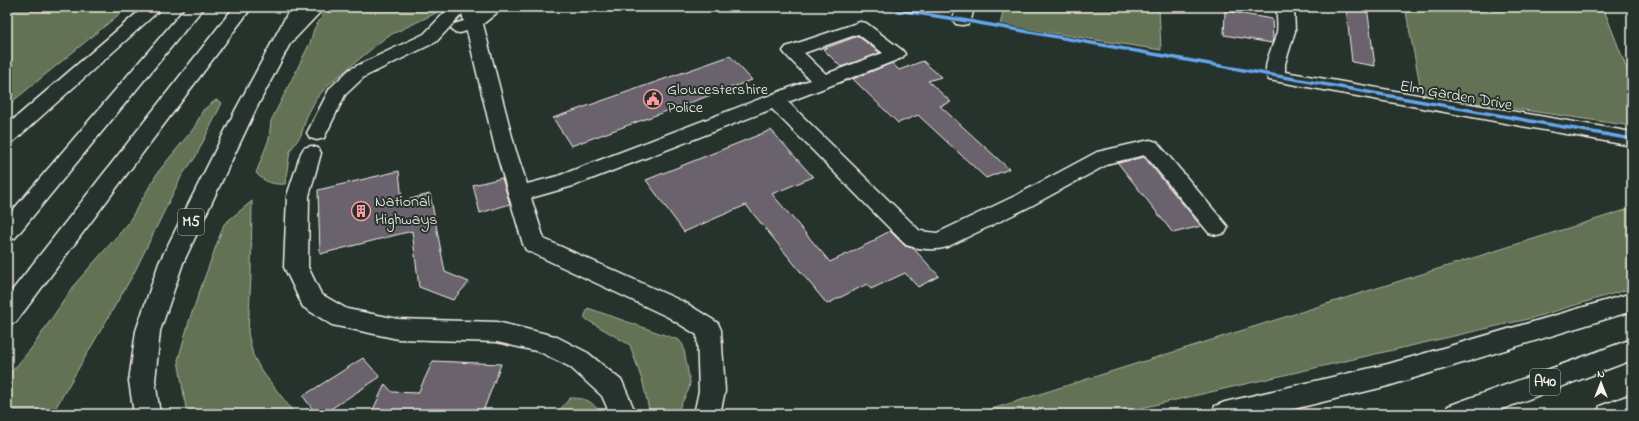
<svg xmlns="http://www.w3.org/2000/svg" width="1639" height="421" font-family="'Indie Flower',sans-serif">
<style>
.green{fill:#637254;stroke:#acb29e}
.building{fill:#6a636d;stroke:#f4f1e8}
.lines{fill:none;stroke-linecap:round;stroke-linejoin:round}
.minor-casing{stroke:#f4f1e8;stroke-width:3}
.highway-casing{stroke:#f4f1e8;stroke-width:3}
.minor{fill:#26332d;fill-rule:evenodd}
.highway{fill:#26332d;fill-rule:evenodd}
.cycleway-casing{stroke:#26332d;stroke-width:5.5}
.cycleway{stroke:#66a8f1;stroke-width:3.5}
.labels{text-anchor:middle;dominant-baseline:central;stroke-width:4;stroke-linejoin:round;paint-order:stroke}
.shield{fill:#26332d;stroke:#b6b8b0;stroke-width:1}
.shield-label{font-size:15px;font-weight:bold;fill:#f4f1e8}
.poi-label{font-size:16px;fill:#f4f1e8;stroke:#26332d;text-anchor:start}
.street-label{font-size:16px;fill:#f4f1e8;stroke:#26332d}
</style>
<rect width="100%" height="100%" fill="#26332d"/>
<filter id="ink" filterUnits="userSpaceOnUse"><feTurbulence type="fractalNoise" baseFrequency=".025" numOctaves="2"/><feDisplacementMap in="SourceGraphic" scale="8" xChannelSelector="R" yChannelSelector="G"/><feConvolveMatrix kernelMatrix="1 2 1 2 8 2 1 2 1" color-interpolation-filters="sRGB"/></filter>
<g filter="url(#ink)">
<path class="green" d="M7 7H128L7 106Z
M328 7H441L436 13 386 37 328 85 316 99 307 116 301 135 290 151 285 184C273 185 264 182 256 173L269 139 271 121 310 43 314 29Z
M1004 7H1159L1161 50 1000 25Z
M1405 7H1603L1632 82V126L1422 95Z
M216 100 222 103 195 158 182 175 134 273 52 414H7V377L31 349 75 284 127 225 158 172 194 128 203 110Z
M252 201 251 276 248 333 253 355 261 370 295 414H187L178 360 190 318 224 224Z
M1632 208V288L1532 318 1115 414H976Z
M588 308 679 340 683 345 690 382 689 389 676 414H650L643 383 630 345 584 318Z
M570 398C587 398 592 401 601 414H556Z"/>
<path class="building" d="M1346 7H1367L1375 66 1352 62Z
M1225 11 1272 19 1273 39 1272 43 1224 35Z
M858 36 880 53 841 67 823 49Z
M730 56 752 80 571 146 553 118Z
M923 61 941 77 928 81 951 102 940 106 1009 169 986 178 918 115 898 123 853 79 892 63 899 70Z
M771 130 813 177 772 194 830 262 876 240 875 239 890 231 905 246 913 248 939 276 918 287 905 273 871 289 867 284 827 304 746 205 684 232 646 180Z
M1144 157 1201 226 1173 233 1118 163Z
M399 171 402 201 430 194 445 272 469 282 453 300 419 287 412 231 320 254 318 190Z
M502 178 510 204 480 213 473 185Z
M363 358 380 377 323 414H316L303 396Z
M433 361 501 364 482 414H371L385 384 392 392 418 393Z"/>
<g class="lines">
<defs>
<path id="minor" d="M306 7H325L287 47 281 48 275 47 272 43 275 39Z
M450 7H476L478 12 484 7H504L483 24 515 148 527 184 558 176 810 80 786 55 783 51 786 47 860 22 866 23 902 50 905 54 902 58 788 102 920 231 937 233 1015 196 1097 152 1150 140 1157 142 1228 227 1225 233 1217 235 1209 233 1145 155 1110 163 1031 206 947 247C934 251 919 249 906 245L772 109 573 186 531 198 544 239 686 303 718 323 721 330 725 391 720 414H694L699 391 697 335 668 317 526 250 523 244 495 148 467 31 460 33 454 32 451 28 454 24 464 21 462 14 436 42 364 77 345 95 324 138 317 140 310 138 307 133 330 88 350 69 424 34ZM858 34 883 53 826 74 804 53Z
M956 7H974L971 20 968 24 962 25 956 24 953 20Z
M1276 7H1294L1295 31 1285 64V72L1632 132V146L1269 80C1260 67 1274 46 1277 32 1278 24 1277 15 1276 7Z
M311 146 318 148 321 153 309 196 308 267 321 294 347 309 398 319 497 322 555 336 588 353 622 381 636 414H610L602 396 570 367 540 352 497 342 398 339 332 325 303 307 284 267 287 196 301 153 304 148Z"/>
<path id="highway" d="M144 7H163L14 141 7 143V125Z
M186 7H204L15 238 7 240V217Z
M234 7H252L16 322 7 325V297Z
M291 7H309L256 109 183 263 160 331 155 381 160 414H134L129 381 136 331 159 263 236 109Z
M1632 293V311L1388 386 1273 414H1212L1215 406 1225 402 1388 364Z
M1632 339V360L1489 414H1445L1448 406Z
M1632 394V414H1597L1600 406Z"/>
</defs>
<use href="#minor" class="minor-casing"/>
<use href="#highway" class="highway-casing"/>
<use href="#minor" class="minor"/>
<use href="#highway" class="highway"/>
<defs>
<path id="cycleway" d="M877 7 962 20 1632 139"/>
</defs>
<use href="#cycleway" class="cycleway-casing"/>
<use href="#cycleway" class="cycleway"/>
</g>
</g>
<defs>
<symbol id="civic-ring" viewBox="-11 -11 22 22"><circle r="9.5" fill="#26332d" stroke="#ff9aa2" stroke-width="1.5"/><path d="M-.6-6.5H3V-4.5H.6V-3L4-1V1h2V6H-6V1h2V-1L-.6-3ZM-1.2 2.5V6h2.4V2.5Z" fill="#ff9aa2"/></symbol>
<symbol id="building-ring" viewBox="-11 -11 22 22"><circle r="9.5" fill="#26332d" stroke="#ff9aa2" stroke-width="1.5"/><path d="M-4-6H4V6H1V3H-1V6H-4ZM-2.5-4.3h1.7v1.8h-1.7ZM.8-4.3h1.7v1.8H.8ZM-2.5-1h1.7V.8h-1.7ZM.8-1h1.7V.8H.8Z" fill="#ff9aa2"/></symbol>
</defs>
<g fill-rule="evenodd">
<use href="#civic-ring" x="642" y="88" width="22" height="22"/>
<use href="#building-ring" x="350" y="200" width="22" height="22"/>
</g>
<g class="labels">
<g class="shield">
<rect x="178" y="209" width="26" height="26" rx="3"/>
<rect x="1530" y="369" width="30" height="26" rx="3"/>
</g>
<g class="shield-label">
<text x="191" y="222">M5</text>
<text x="1545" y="382">A40</text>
</g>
<g class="poi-label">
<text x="667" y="90">Gloucestershire<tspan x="667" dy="18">Police</tspan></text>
<text x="375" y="202">National<tspan x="375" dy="18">Highways</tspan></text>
</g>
<g class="street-label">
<text transform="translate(1456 96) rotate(10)">Elm Garden Drive</text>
</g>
</g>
<rect width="1639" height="421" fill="none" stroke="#26332d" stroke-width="24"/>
<rect x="12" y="12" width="1615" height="397" fill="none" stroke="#f4f1e8" stroke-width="1.5" filter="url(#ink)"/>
<g transform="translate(1601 383)" stroke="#26332d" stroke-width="3" paint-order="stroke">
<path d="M0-3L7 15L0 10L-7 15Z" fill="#f4f1e8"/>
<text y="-6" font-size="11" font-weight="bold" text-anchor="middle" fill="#f4f1e8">N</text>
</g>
</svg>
